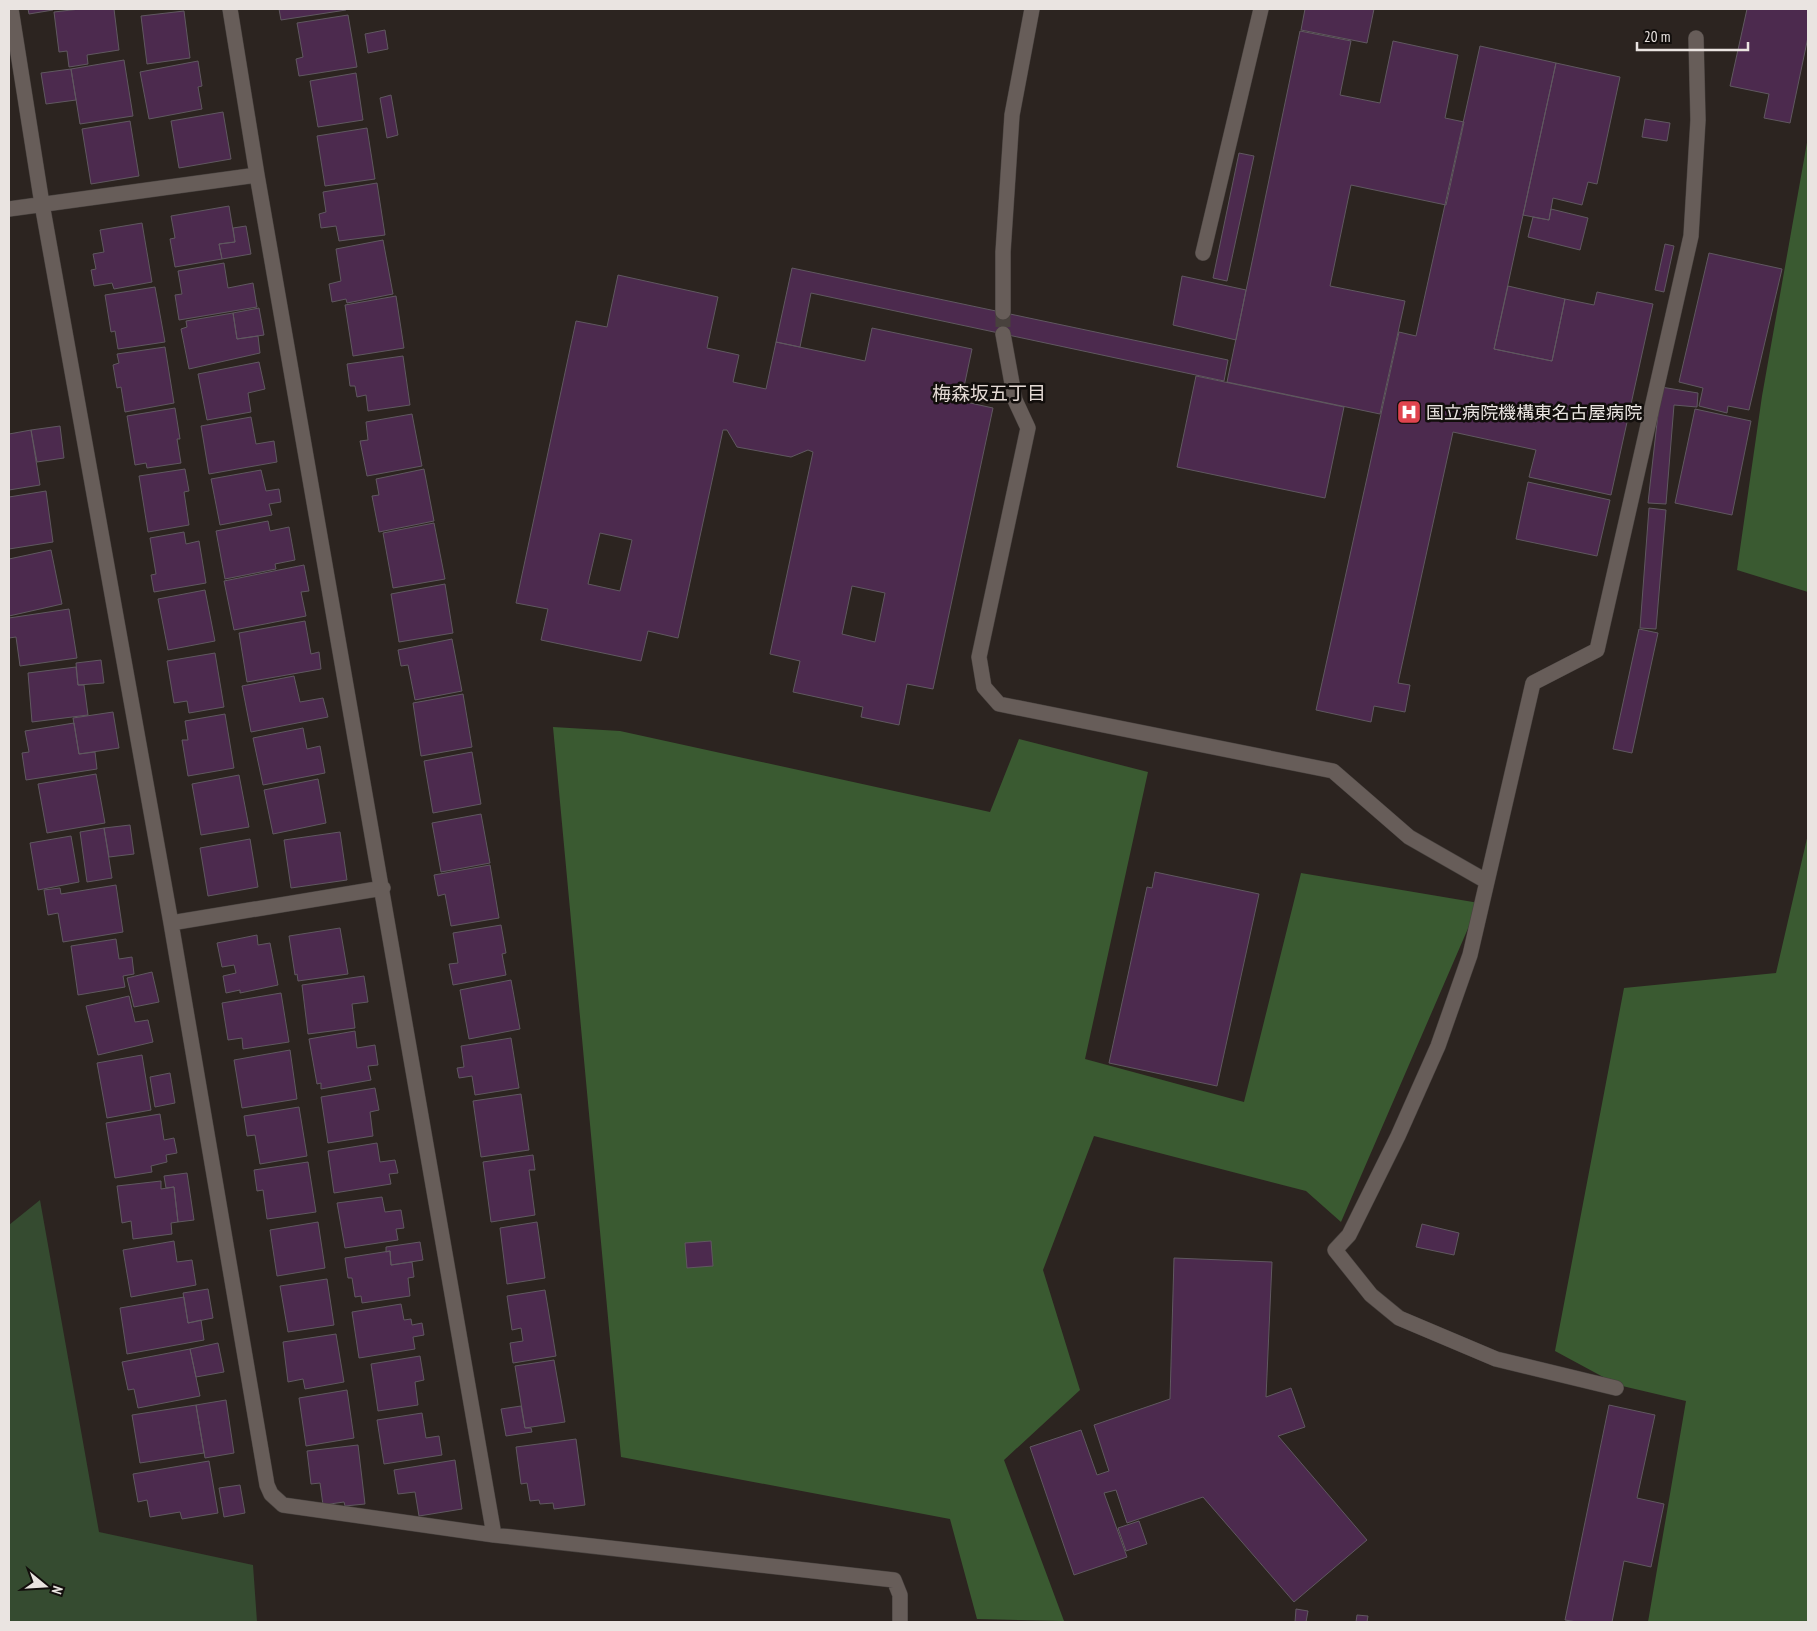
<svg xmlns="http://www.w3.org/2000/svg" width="1817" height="1631" font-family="'PT Sans Narrow','Noto Sans JP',sans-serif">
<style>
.green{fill:#354b30}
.forest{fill:#3a5a31}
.building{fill:#4c2a4e;stroke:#605860;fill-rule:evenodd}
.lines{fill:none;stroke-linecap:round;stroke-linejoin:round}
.minor-tunnel{stroke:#48413d;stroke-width:15;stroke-dasharray:15 8;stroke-linecap:butt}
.minor-casing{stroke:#47413e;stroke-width:16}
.minor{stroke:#675d59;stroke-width:15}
.labels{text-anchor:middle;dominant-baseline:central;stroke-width:5;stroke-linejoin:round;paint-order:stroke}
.poi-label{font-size:18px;fill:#eae4e1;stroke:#120e0c;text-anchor:start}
.neighbourhood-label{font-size:19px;fill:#e4d9d4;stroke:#120e0c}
</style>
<rect width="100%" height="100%" fill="#2c2420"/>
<path class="green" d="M40 1200 99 1532 253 1565 257 1622H9V1225Z"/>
<path class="forest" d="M1808 137V592L1737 570 1762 396Z
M553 727 620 731 990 812 1019 739 1148 772 1085 1059 1244 1102 1301 873 1479 903 1341 1222 1306 1191 1094 1136 1043 1270 1080 1390 1004 1460 1064 1621 977 1619 950 1519 621 1457Z
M1808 834V1622H1648L1686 1401 1618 1385 1555 1351 1624 988 1776 973Z"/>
<path class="building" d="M28 9H53V10L29 14Z
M80 9H114L119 50 87 55 88 64 69 67 67 51 59 52 54 12Z
M279 9H346V10L281 20Z
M1305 9H1374L1367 43 1301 30Z
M1747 9H1808V37L1790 123 1764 118 1769 94 1730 86Z
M184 11 190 58 147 64 141 16Z
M348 15 357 67 299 76 296 59 303 57 297 23Z
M385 30 388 49 368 53 365 34Z
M1300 31 1351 41 1340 95 1380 103 1393 41 1458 55 1445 118 1464 122 1446 205 1351 185 1330 286 1405 301 1380 414 1227 382Z
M1480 46 1556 63 1494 349 1552 361 1565 299 1594 305 1597 292 1653 304 1611 495 1529 477 1536 450 1453 432 1398 683 1410 685 1405 712 1374 706 1371 722 1316 710 1399 332 1416 336Z
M124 60 133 116 80 124 71 69Z
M198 61 202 86 198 87 202 109 149 119 140 72Z
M1556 63 1620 77 1597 184 1588 182 1582 205 1553 198 1549 220 1523 215Z
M71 69 76 100 46 104 41 73Z
M356 73 363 120 318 127 310 81Z
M391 95 398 135 387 138 380 98Z
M223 112 231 159 179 168 171 121Z
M1645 119 1670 123 1667 141 1642 137Z
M130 121 139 176 91 184 82 129Z
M367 128 375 179 325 186 317 136Z
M1239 153 1254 156 1227 281 1213 278Z
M377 183 385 235 339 241 336 226 321 228 319 214 326 212 323 192Z
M229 206 235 242 219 244 222 259 175 267 170 239 175 238 171 216Z
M1551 209 1588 218 1580 250 1528 237 1533 217 1549 220Z
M142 223 152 282 114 289 112 283 94 286 91 270 96 269 93 254 104 252 100 230Z
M246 226 251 254 222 259 219 244 235 242 233 228Z
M383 240 393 294 347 303 346 299 332 302 329 284 341 281 336 249Z
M1665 244 1674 246 1664 292 1655 290Z
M1709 253 1782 269 1749 410 1728 406 1727 413 1699 406 1703 388 1679 382Z
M224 263 228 288 253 283 257 307 179 320 175 295 182 294 178 271Z
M792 268 1228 360 1224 381 811 293 800 347 776 342Z
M618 275 718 297 707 348 739 355 733 382 766 389 776 342 865 361 872 328 972 349 961 401 993 408 933 689 907 684 899 725 861 717 863 707 793 692 800 661 770 654 813 452 808 450 791 457 737 447 727 430H723L678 638 648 631 641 661 541 640 548 609 516 603 576 321 607 327ZM600 533 632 540 620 591 588 584ZM852 586 885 593 875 642 842 634Z
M1182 276 1246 290 1236 340 1173 325Z
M1508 286 1565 299 1552 361 1494 349Z
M155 287 165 342 118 349 115 331 111 332 105 295Z
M396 296 404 348 353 356 345 305Z
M259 308 264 335 237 339 233 313Z
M233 313 237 339 258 336 260 353 189 369 181 329 187 327 186 321Z
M165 347 174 403 125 412 121 387 117 388 113 365 119 363 117 354Z
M403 356 410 405 368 411 366 395 357 397 355 386H350L347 364Z
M259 362 265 389 248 393 251 412 207 420 198 374Z
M1196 376 1344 407 1325 498 1177 467Z
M1661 387 1698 393 1697 407 1674 405 1666 504 1648 503Z
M175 408 180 439H177L181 463 147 468 146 463 135 465 127 416Z
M1695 409 1751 421 1732 515 1675 503Z
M412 414 422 466 367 476 360 441 368 440 366 422Z
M251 417 256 444 274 441 277 462 209 474 201 426Z
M60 426 64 458 37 462 31 430Z
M31 430 40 485 9 490V434Z
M185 469 189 491 184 492 189 525 148 532 139 476Z
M424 469 434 521 379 532 372 496 379 495 376 479Z
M261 470 266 491 279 489 281 502 269 504 272 515 220 525 211 479Z
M1528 482 1610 500 1597 556 1516 539Z
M46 491 53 542 9 549V497Z
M1649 508 1666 510 1656 629 1640 628Z
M268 521 270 531 289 527 295 560 275 564 276 569 225 579 216 531Z
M434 523 445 579 393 588 383 533Z
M184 532 186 544 199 541 206 583 154 592 151 575 156 574 150 538Z
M51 550 62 604 9 616V559Z
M304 565 309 591 301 592 306 616 234 630 224 581Z
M445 584 453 633 399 642 391 594Z
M205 590 215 641 168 650 158 599Z
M69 609 77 658 20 666 16 637 9 638V618Z
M305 621 311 654 319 652 321 669 247 682 239 633Z
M1639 629 1658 633 1632 753 1613 749Z
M452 639 462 691 415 700 408 665 401 666 398 650Z
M215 653 224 707 189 713 187 701 174 703 167 661Z
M101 660 104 683 78 685 76 663Z
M76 667 78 685H84L88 715 32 722 28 673Z
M294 676 300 702 323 698 328 717 251 732 242 686Z
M463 694 472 747 421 756 413 703Z
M113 712 119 748 79 754 73 718Z
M225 714 234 768 188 776 182 740H188L185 721Z
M74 723 79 754 95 752 97 769 26 780 22 753 29 752 25 731Z
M303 728 307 749 320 746 325 773 263 785 253 738Z
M472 752 481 804 433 813 424 761Z
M96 774 105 823 47 833 38 784Z
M239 775 249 827 201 835 192 784Z
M318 779 326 823 273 834 264 790Z
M481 814 490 863 441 872 432 823Z
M130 825 134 854 109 857 104 828Z
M104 828 112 878 87 882 80 832Z
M340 832 347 880 291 888 284 840Z
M71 836 79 882 38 890 30 843Z
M250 839 258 887 208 896 200 848Z
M490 865 499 918 451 926 445 894 438 896 434 875Z
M1155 872 1259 894 1217 1086 1109 1063 1147 887 1152 888Z
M116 885 123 932 63 942 58 913 48 915 44 890 60 888 61 894Z
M501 925 506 953 502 954 506 975 453 985 449 964 458 963 453 933Z
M340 928 348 974 298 981 297 974 295 975 289 936Z
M257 935 258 945 270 943 278 985 240 993V990L226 993 223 976 236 973 234 965 222 967 217 943Z
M116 939 119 959 132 957 134 974 123 976 125 987 78 995 71 946Z
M152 972 159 1002 134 1007 127 978Z
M364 976 368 1002 352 1004 355 1028 308 1034 302 985Z
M511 980 520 1029 469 1039 460 990Z
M281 993 289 1042 243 1049 242 1038 228 1040 222 1003Z
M129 996 135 1022 148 1020 153 1042 98 1055 86 1006Z
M355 1031 357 1048 375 1045 378 1065 368 1066 371 1080 321 1089V1083L317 1084 309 1039Z
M511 1038 519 1088 475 1095 472 1076 459 1078 457 1068 464 1067 461 1046Z
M290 1050 297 1099 242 1108 234 1060Z
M142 1055 151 1110 107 1118 97 1063Z
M170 1073 175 1103 155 1107 150 1077Z
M375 1088 379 1110 370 1112 373 1136 328 1143 321 1097Z
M521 1094 529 1150 481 1157 473 1101Z
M299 1107 307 1156 260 1164 255 1135 247 1136 244 1116Z
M160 1114 164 1140 174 1138 177 1153 166 1155 167 1162 151 1166 152 1172 115 1178 106 1123Z
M377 1143 380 1162 395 1160 398 1173 389 1174 391 1184 334 1193 328 1151Z
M533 1155 535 1170H529L535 1215 491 1222 483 1162Z
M308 1162 316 1212 267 1219 263 1190 257 1191 254 1170Z
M187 1173 194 1220 178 1222 174 1187 166 1188 164 1176Z
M161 1181V1189L174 1187 178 1222 171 1223 172 1234 133 1239 131 1221 122 1223 117 1186Z
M382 1197 385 1212 401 1210 404 1228 396 1229 398 1240 345 1248 337 1203Z
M318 1222 325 1268 277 1276 270 1230Z
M537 1222 545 1278 507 1284 500 1228Z
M1422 1224 1459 1233 1454 1255 1416 1247Z
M174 1241 177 1262 192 1260 196 1285 131 1297 123 1250Z
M711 1241 713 1266 687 1268 685 1243Z
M420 1242 423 1260 391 1265 390 1251 386 1252V1247Z
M390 1251 391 1265 412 1262 414 1277 408 1278 410 1296 362 1303 361 1296 355 1297 352 1278H348L345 1258Z
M1174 1258 1272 1262 1266 1397 1291 1388 1305 1427 1278 1436 1367 1540 1294 1602 1203 1497 1127 1523 1116 1490 1104 1493 1127 1557 1074 1575 1030 1447 1081 1430 1097 1475 1109 1471 1094 1425 1170 1399Z
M327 1279 334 1325 288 1332 280 1286Z
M208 1289 213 1318 188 1323 183 1293Z
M545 1290 556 1356 513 1363 510 1343 523 1341 521 1328 512 1330 507 1296Z
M184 1297 188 1323 201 1320 204 1340 127 1354 120 1308Z
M401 1304 404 1320 411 1319 412 1325 422 1323 424 1335 413 1337 415 1349 359 1358 352 1312Z
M336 1334 344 1382 305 1389 303 1379 288 1382 283 1342Z
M218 1343 224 1372 196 1377 190 1349Z
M190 1349 200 1396 138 1408 134 1389 128 1390 122 1362Z
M420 1356 424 1380 415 1382 418 1405 378 1411 371 1364Z
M554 1360 565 1422 525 1428 515 1366Z
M347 1390 354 1438 306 1446 299 1398Z
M226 1400 234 1453 205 1458 196 1405Z
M196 1405 204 1453 140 1463 132 1415Z
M1609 1405 1655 1415 1637 1498 1664 1504 1651 1567 1624 1561 1612 1622H1577L1565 1620Z
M521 1406 525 1428H531L532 1432 506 1436 501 1409Z
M422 1413 426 1438 439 1436 442 1455 384 1464 377 1420Z
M576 1439 585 1505 554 1509 553 1503 540 1504 539 1500 530 1501 527 1483 521 1484 516 1447Z
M358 1445 365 1504 345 1506 344 1502 323 1505 320 1483 311 1484 307 1451Z
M455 1460 462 1509 419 1516 415 1492 398 1494 394 1470Z
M209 1461 218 1513 182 1519 180 1512 150 1517 147 1500 138 1502 133 1474Z
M240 1485 245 1513 224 1517 219 1488Z
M1139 1521 1147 1544 1126 1551 1118 1528Z
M1296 1609 1308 1611 1306 1622H1295Z
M1357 1615 1368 1616 1367 1622H1356Z"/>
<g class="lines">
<path class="minor-tunnel" d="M1003 312V334"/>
<defs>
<path id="minor" d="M11 9 42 204 171 923 267 1485 271 1494 283 1505 494 1535 894 1580 900 1595V1622
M230 9 257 175
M9 209 257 175 494 1535
M1203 253 1261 9
M1003 312V252L1012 115 1032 9
M1003 334 1015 400 1028 428 979 657 984 687 999 704 1333 771 1409 837 1486 881
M171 923 383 888
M1616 1388 1496 1359 1399 1318 1371 1295 1335 1250 1349 1235 1398 1136 1438 1046 1470 955 1533 683 1597 650 1691 236 1698 120 1696 38"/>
</defs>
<use href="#minor" class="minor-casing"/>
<use href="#minor" class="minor"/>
</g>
<defs>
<symbol id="hospital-square" viewBox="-11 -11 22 22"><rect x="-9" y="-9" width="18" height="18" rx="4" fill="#e0444e" stroke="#120e0c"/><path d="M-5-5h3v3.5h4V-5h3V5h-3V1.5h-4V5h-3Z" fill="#fff"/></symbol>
</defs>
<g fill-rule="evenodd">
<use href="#hospital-square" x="1395" y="398" width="28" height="28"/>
</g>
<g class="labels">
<g class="poi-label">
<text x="1426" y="412">国立病院機構東名古屋病院</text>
</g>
<g class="neighbourhood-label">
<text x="989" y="393">梅森坂五丁目</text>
</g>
</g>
<rect width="1817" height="1631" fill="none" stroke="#eae4e1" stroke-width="20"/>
<g transform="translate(45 1586) rotate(108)" stroke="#120e0c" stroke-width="4" paint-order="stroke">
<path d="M0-4L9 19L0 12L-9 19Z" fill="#eae4e1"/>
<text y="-8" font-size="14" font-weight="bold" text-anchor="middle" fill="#eae4e1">N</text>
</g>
<path d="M1637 42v8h111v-8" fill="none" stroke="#eae4e1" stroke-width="2.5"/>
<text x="1644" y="42" font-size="15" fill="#eae4e1" stroke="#120e0c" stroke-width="4" paint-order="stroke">20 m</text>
</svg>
